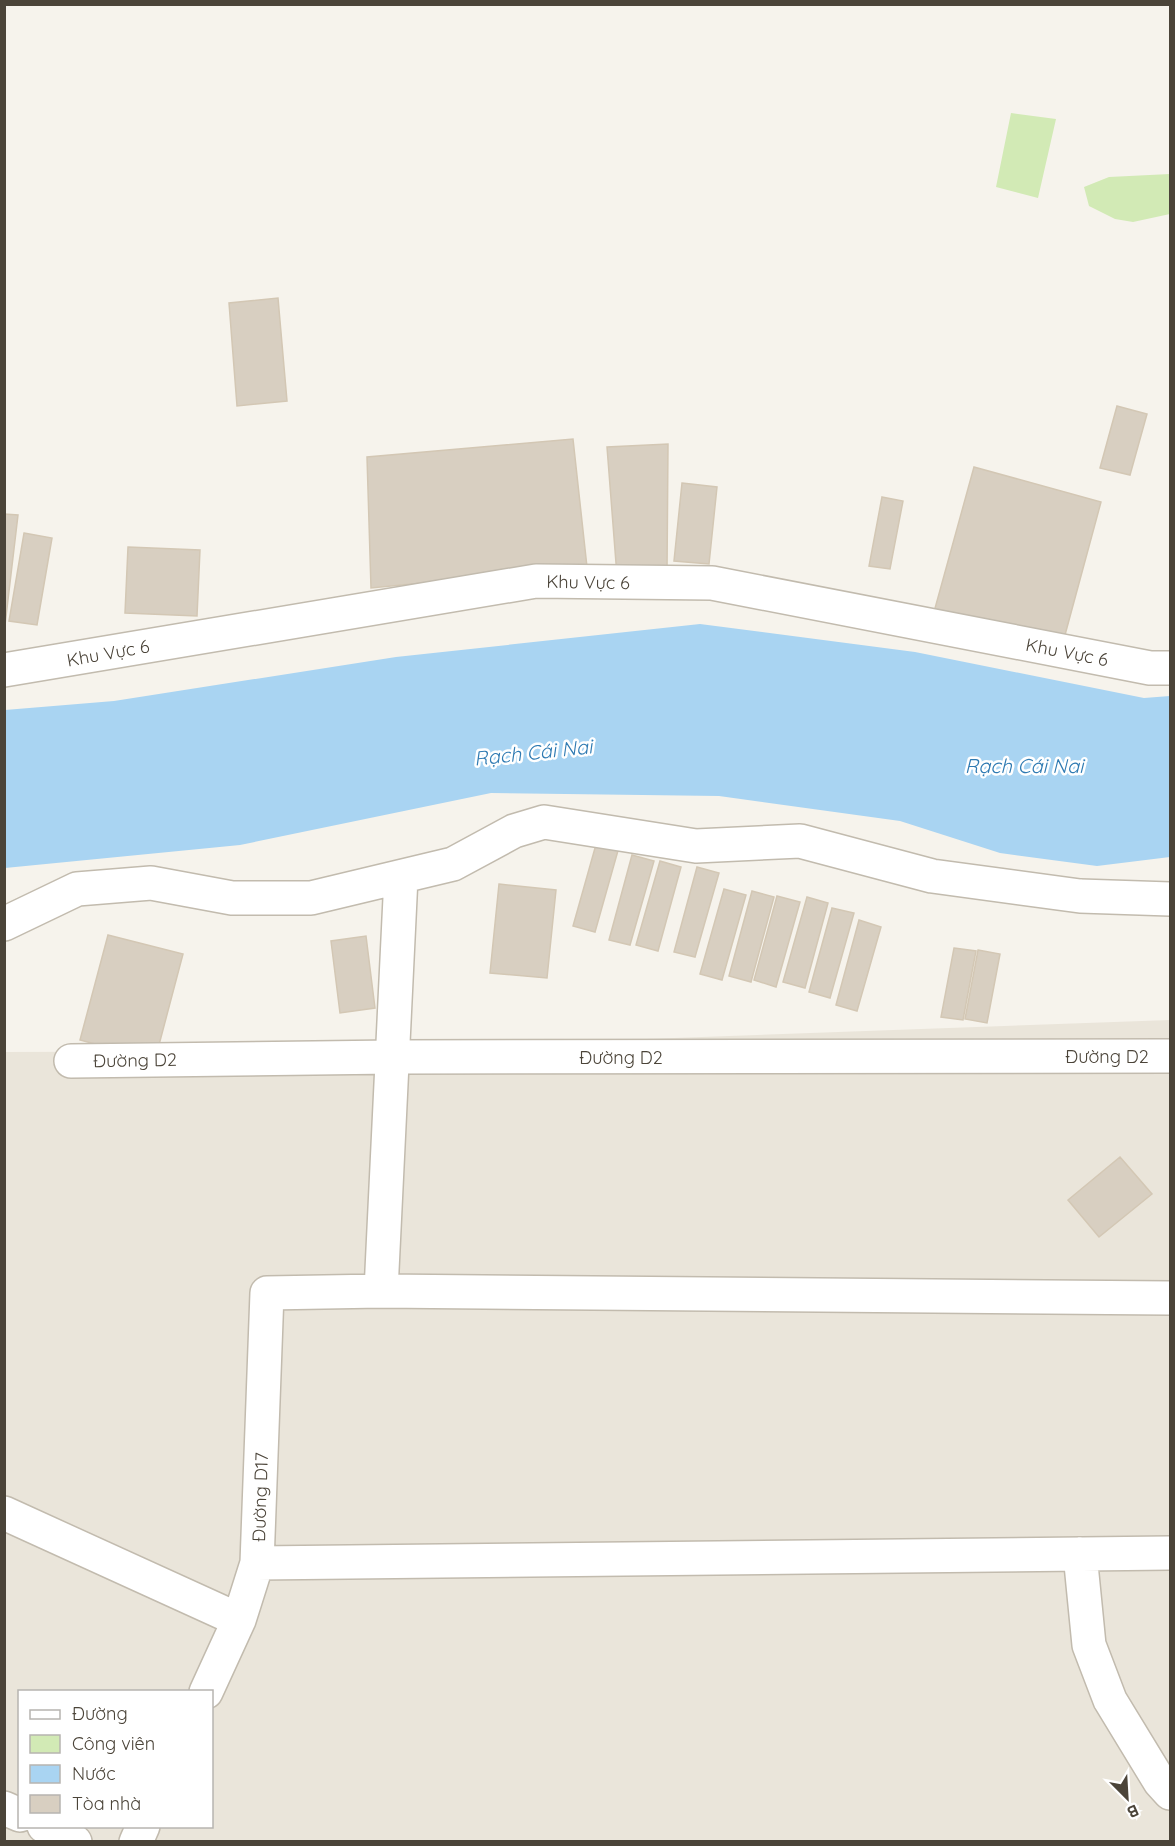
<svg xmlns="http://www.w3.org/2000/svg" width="1175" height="1846" font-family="Quicksand,sans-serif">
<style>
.residential{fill:#eae5da;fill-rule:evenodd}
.green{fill:#d2eab5}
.water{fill:#a9d4f2}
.building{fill:#d8cfc1;stroke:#d3c7b4;stroke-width:1.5}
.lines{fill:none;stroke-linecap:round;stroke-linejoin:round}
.minor-casing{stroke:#c2bbae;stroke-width:36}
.minor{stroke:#fff;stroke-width:33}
.labels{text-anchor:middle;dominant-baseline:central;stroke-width:5;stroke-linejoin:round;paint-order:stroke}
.street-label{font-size:18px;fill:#4b4439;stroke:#fff}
.water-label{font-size:20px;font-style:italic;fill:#2e7ab2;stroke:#fff}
</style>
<rect width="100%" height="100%" fill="#f6f3ec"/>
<path class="residential" d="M1170 1020V1841H5L4 1052 313 1051ZM20 1692H212V1826H20Z"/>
<path class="green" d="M1011 113 1056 119 1038 198 996 187Z
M1170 174V214L1133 222 1115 219 1089 206 1084 187 1109 177Z"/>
<path class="water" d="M700 624 915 652 1144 698 1170 696V857L1097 866 1000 853 900 821 719 796 491 793 240 845 5 868V710L114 701 396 657Z"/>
<path class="building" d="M278 298 287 401 237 406 229 303Z
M1117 406 1147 414 1130 475 1100 468Z
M573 439 587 567 371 588 367 457Z
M668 444 667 573 617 576 607 447Z
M974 467 1101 502 1062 646 934 612Z
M682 483 717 487 709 564 674 561Z
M882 497 903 501 890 569 869 566Z
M4 514 18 515 5 625H4Z
M24 533 52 538 37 625 9 621Z
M128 547 200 550 197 616 125 613Z
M597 841 619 847 595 932 573 926Z
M632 855 654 861 630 945 609 940Z
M660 861 681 867 658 951 636 945Z
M697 867 719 873 695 957 674 952Z
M499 884 556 890 547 978 490 973Z
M724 889 746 895 722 980 700 974Z
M752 891 774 897 751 982 729 976Z
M777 896 800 902 776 987 754 980Z
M807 897 828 903 805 988 783 982Z
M832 908 854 913 830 998 809 992Z
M859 920 881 927 857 1011 836 1005Z
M108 935 183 954 155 1060 80 1040Z
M366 936 375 1008 340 1013 331 941Z
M954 948 976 951 963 1020 941 1017Z
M978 950 1000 954 987 1023 965 1019Z
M1120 1157 1152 1194 1099 1237 1068 1200Z"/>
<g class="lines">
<defs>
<path id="minor" d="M4 670 536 581 712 583 1150 668H1170
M4 924 77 889 151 883 232 898H311L453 864 514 831 544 822 696 846 800 841 932 876 1080 896 1170 899
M71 1061 394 1057 1170 1056
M381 1291 401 877
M4 1513 239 1620
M1080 1554 1089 1645 1110 1700 1160 1782 1170 1793
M257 1563 1170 1553
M206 1692 239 1620 257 1563 267 1293 381 1291 1170 1298
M4 1808 20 1815
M44 1826 75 1842
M136 1842 143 1826"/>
</defs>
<use href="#minor" class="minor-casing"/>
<use href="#minor" class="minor"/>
</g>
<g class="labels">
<g class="street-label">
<text transform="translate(588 582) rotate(1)">Khu Vực 6</text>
<text transform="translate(1067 652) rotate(11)">Khu Vực 6</text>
<text transform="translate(108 653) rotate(-10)">Khu Vực 6</text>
<text x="1107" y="1056">Đường D2</text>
<text x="621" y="1057">Đường D2</text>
<text transform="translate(135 1060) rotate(-1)">Đường D2</text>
<text transform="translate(260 1497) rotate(-88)">Đường D17</text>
</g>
<g class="water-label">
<text transform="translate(533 752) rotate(-6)">Rạch Cái Nai</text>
<text x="1024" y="765">Rạch Cái Nai</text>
</g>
</g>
<rect width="1175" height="1846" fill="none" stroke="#4b4439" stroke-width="12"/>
<rect x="18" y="1690" width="195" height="138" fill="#ffffff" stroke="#b7b4b0" stroke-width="1.5"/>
<rect x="30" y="1710" width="30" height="9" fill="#ffffff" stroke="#b7b4b0" stroke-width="1.5"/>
<text x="72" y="1720" font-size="18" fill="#4b4439">Đường</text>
<rect x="30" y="1735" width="30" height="18" fill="#d2eab5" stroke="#b7b4b0" stroke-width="1.5"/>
<text x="72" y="1750" font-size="18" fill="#4b4439">Công viên</text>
<rect x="30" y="1765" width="30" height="18" fill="#a9d4f2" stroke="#b7b4b0" stroke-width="1.5"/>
<text x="72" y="1780" font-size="18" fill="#4b4439">Nước</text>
<rect x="30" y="1795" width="30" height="18" fill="#d8cfc1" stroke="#b7b4b0" stroke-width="1.5"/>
<text x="72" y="1810" font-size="18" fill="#4b4439">Tòa nhà</text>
<g transform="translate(1127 1798) rotate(156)" stroke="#ffffff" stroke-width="4.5" paint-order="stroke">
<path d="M0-4.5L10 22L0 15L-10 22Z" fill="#4b4439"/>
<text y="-9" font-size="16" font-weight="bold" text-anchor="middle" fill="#4b4439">B</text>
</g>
</svg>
